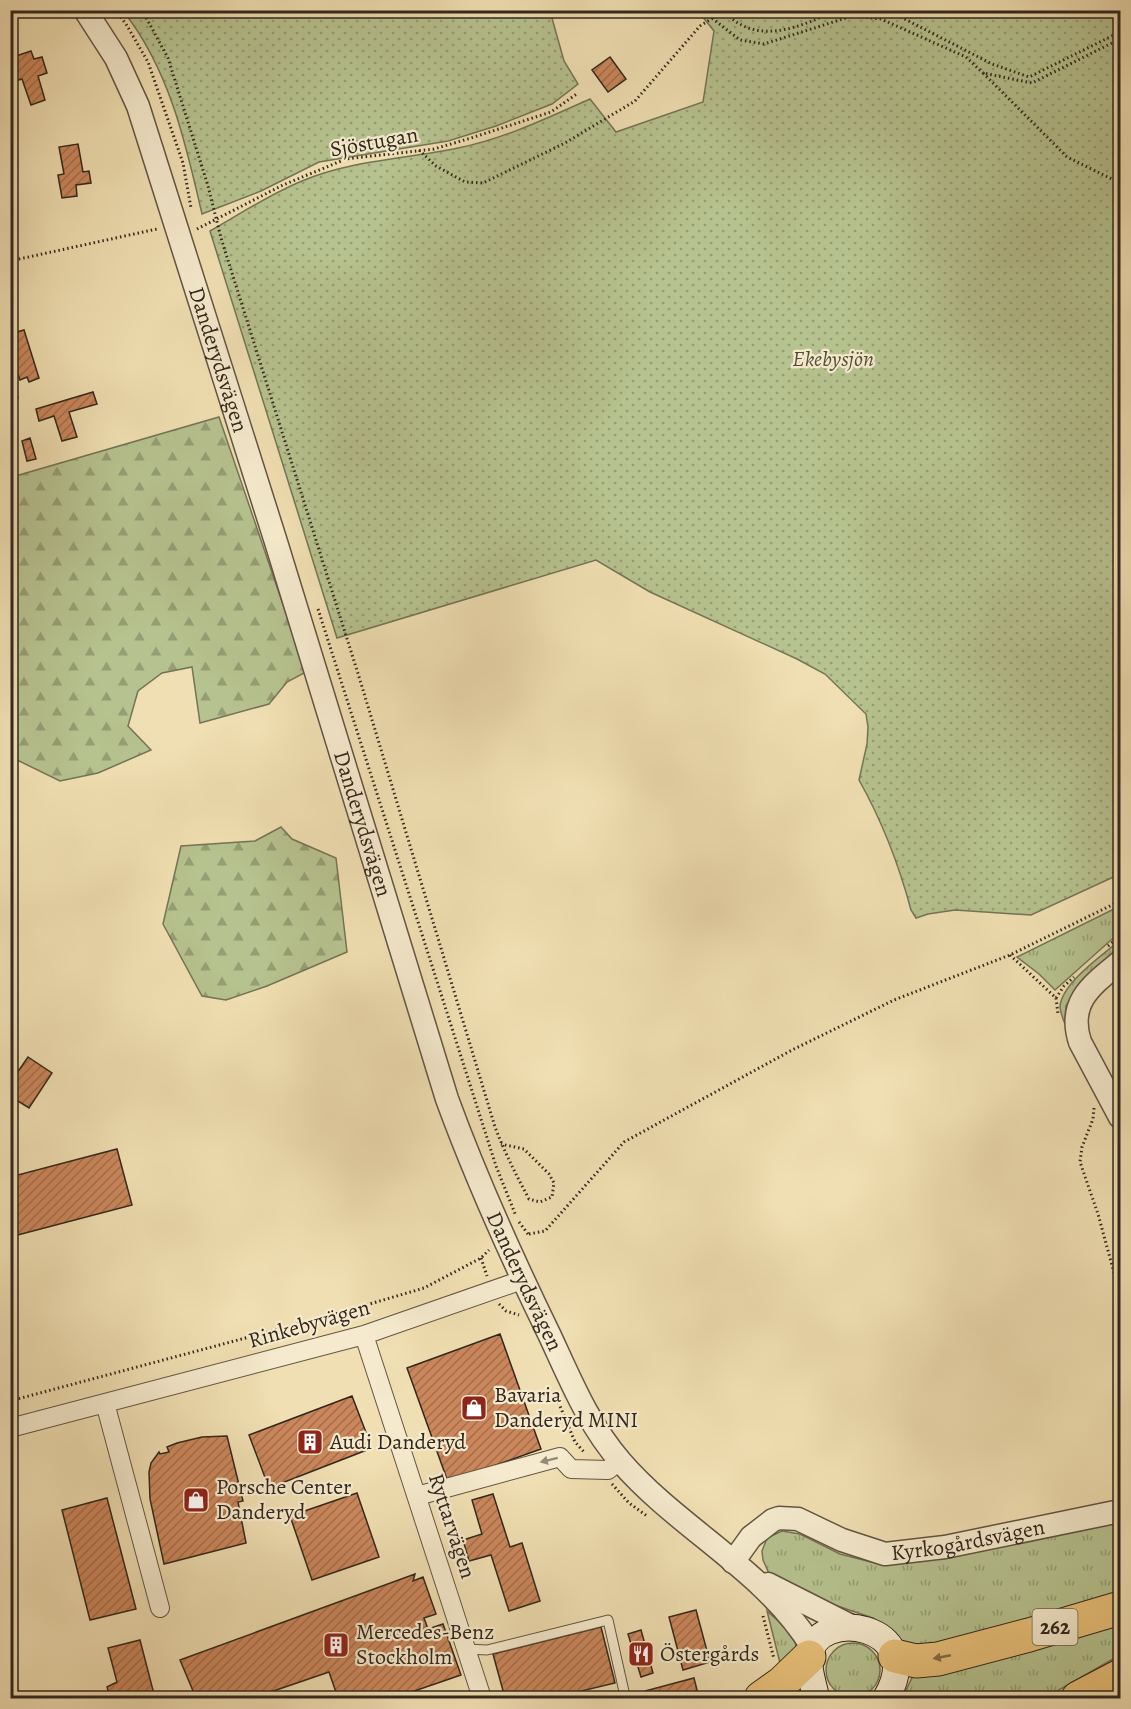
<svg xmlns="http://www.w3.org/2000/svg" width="1131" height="1709" font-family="Alegreya,serif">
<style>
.grass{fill:url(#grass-tufts);stroke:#747456;stroke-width:1.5}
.forest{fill:url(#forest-firs);stroke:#747456;stroke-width:1.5}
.park{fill:url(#park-dots);stroke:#747456;stroke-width:1.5}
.building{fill:url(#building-hatch);stroke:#32271e;stroke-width:1.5}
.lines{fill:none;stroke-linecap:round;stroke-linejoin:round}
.service-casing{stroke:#625543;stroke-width:11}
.minor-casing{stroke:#625543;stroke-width:20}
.tertiary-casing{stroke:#625543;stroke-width:25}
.secondary-casing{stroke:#32271e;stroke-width:28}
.motorway-casing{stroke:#32271e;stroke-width:35}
.path{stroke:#32271e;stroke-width:3;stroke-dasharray:1.5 3;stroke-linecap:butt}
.service{stroke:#f5eacd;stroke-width:9}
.minor{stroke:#f5eacd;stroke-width:18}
.tertiary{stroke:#f5eacd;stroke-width:22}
.secondary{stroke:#f5eacd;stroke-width:26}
.motorway{stroke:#e8c079;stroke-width:33}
.oneway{fill:#948876}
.oneway2{fill:#846c47}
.labels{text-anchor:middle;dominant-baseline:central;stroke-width:4.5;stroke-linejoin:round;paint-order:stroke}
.shield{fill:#f5eacd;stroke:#6c6252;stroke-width:1.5}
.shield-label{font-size:21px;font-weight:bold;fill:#32271e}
.street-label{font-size:22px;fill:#32271e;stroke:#f5eacd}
.park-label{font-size:22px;font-style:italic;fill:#534e3a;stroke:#f5eacd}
.poi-label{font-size:22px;fill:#32271e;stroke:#f5eacd;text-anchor:start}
</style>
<defs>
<pattern id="grass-tufts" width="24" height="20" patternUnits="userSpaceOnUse" patternTransform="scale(1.5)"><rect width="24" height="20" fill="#b6c28f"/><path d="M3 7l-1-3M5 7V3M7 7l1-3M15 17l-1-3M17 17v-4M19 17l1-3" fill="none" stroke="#959e74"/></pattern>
<pattern id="forest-firs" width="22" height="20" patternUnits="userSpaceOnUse" patternTransform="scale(1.5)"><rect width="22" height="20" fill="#b6c28f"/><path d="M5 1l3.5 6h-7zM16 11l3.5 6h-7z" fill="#959e74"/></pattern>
<pattern id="park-dots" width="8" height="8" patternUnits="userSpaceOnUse" patternTransform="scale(1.5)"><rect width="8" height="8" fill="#b6c28f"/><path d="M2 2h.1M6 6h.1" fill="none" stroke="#959e74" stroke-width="1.8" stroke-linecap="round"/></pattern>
<pattern id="building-hatch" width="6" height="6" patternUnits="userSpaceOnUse" patternTransform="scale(1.5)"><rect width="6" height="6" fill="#cb875b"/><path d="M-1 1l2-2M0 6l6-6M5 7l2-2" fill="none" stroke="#a56e4b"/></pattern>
</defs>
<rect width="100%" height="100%" fill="#f0dfb2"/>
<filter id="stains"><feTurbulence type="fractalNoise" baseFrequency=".00333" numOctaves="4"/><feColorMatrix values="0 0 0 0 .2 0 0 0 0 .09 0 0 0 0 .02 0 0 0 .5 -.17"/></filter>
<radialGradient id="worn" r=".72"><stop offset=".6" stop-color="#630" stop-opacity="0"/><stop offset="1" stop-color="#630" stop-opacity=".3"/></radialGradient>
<path class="grass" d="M1120 906V932L1055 990 1039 974 1017 957Z
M1120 940V949L1077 988 1066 1006 1065 1024C1063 1019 1060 1011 1060 1006 1063 982 1103 955 1120 940Z
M1120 1522V1597L986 1636 913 1646 900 1640 888 1627 873 1618 796 1592 772 1580 763 1560 762 1551 767 1538 782 1531 800 1534 840 1554 871 1562 899 1564Z
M767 1611 793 1634 797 1649 782 1671Z
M1120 1620V1655L1045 1698H902L913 1676Z
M826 1670a27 27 0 1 1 54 0a27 27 0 1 1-54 0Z"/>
<path class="forest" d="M219 417 306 672 287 682 269 704 200 723 192 667 162 673 138 691 128 726 151 750 98 773 60 781 11 757 10 473 12 477Z
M281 827 292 839 336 858 347 952 267 986 226 1000 202 996 163 924 181 846 255 841Z"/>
<path class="park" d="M123 11H550L564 61 578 84 552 104 496 126 448 141 319 162 261 191 202 214C186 144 169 68 123 11Z
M698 11H1120V874L1031 915 955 910 928 914 916 918 911 910C899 865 882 821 859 780L867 744 868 727 866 714 825 674 797 659 650 592 596 560 337 638 210 231C240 214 270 194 302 181 352 160 406 159 458 148 504 139 547 118 590 99L616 132 703 102 714 31Z"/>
<path class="building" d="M31 51 34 59 42 57 47 73 38 76 45 100 31 105 22 79 12 82 10 58Z
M610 57 626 79 608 92 592 70Z
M78 144 83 172 89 171 91 183 76 185 77 196 62 198 58 175 64 174 59 147Z
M24 330 39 378 29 382 27 377 20 380 10 354V344L16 342 13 333Z
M14 384 18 398 10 400V385Z
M93 392 97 404 69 412 77 437 62 441 54 416 39 421 36 409Z
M30 438 36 459 27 461 22 441Z
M1120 1002V1025L1114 1005Z
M28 1057 52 1073 29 1108 10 1096V1083Z
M117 1149 132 1205 10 1237V1177Z
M500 1334 541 1449 448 1482 407 1368Z
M352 1396 372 1448 269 1488 249 1435Z
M227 1436 243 1501 238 1502 246 1543 164 1564 150 1499 149 1472 151 1463 159 1452 160 1454 169 1452 167 1447 177 1443 202 1437Z
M357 1493 379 1557 312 1580 290 1516Z
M493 1494 510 1547 522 1543 540 1601 509 1611 491 1555 469 1561 463 1540 482 1534 472 1500Z
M107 1498 136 1609 90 1620 62 1510Z
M415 1574 413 1581 423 1577 436 1614 424 1618 428 1629 443 1624 461 1675 394 1698H338L329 1672 253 1698H196L180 1660Z
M696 1610 710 1662 683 1670 669 1617Z
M601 1627 615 1683 552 1698H505L493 1654Z
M641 1630 653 1673 641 1677 628 1634Z
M140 1640 155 1698H110L107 1687 117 1682 108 1648Z
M694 1678 698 1694 681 1698H647L645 1691Z"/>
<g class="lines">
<defs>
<path id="service" d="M466 1649 487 1650 608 1620 625 1696 619 1698"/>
<path id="minor" d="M364 1335 482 1698
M105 1403 160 1608
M10 1428 364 1335 522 1280
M417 1496 560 1457 571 1469 608 1470 619 1461"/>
<g id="tertiary">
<path id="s1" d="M85 10 116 58 138 106 276 542 447 1099C477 1181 512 1258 550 1336 570 1379 589 1426 621 1462 679 1529 765 1570 812 1647"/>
<path d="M1120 962C1092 985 1067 1002 1080 1042L1120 1117"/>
<path id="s2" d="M733 1562 751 1537 773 1520 779 1518 798 1519 842 1540 885 1554 945 1547 1120 1511"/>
<path d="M768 1584 853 1627"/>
</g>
<path id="secondary" d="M816 1698C814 1685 808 1671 809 1657 815 1605 930 1624 886 1698"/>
<path id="motorway" d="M895 1656 916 1661 938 1659 1029 1635 1120 1608
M761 1698 782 1683 809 1657
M1078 1698 1120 1676"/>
</defs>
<use href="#service" class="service-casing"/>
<use href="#minor" class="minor-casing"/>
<use href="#tertiary" class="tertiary-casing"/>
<use href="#secondary" class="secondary-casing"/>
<use href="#motorway" class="motorway-casing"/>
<path class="path" d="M115 10 126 24 148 62 183 163 191 208
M142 10 168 58 208 186 221 238 360 680 495 1127C505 1153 516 1175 529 1199L540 1202 552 1197 554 1183 549 1174 524 1149 501 1144
M708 10 713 19 740 40 764 44 852 16 881 19 966 57 983 73
M723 10C755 47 799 28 836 10
M884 10 893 13 992 64 1029 77 1120 32
M1120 39 1032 83 983 73 1067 157 1120 183
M419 150 436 166 465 182 483 183 565 143 635 101 700 26 724 11
M197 229 283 185 346 159 434 149 471 138 551 112 578 93
M10 261 157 229
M318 609 496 1166 516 1216
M1108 946 1120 936
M1010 955 1056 998 1058 1014
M1056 998 1064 986 1074 977
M1094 1108 1093 1119 1082 1147 1080 1162 1098 1214 1116 1280 1117 1309 1120 1313
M519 1222 528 1234
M529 1234 545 1231 624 1142 792 1050 894 1000 1010 955 1120 901
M481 1258 487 1276
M499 1304 506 1311 519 1315
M555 1394 575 1442 584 1452
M10 1401 339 1313 424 1288 481 1258 489 1250
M612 1484 629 1503 647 1516
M763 1616 774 1659"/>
<use href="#service" class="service"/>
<use href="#minor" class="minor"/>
<use href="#tertiary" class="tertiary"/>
<use href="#secondary" class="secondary"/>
<use href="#motorway" class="motorway"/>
</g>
<defs><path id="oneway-solid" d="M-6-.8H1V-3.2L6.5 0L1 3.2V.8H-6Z" transform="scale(1.5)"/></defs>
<use class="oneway" href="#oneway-solid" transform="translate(549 1460) rotate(166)"/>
<use class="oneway2" href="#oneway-solid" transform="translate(942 1657) rotate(169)"/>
<defs>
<symbol id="shop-square" viewBox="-11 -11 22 22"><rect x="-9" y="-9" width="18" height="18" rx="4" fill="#8f2418" stroke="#f5eacd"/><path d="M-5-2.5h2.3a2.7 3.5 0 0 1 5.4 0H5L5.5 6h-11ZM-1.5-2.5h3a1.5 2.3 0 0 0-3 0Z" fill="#fff"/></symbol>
<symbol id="building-square" viewBox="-11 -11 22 22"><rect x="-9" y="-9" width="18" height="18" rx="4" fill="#8f2418" stroke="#f5eacd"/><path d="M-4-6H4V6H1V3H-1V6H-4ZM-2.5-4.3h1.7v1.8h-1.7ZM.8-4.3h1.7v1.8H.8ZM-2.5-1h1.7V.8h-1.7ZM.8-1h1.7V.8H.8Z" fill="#fff"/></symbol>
<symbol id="restaurant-square" viewBox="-11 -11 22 22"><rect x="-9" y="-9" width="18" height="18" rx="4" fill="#8f2418" stroke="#f5eacd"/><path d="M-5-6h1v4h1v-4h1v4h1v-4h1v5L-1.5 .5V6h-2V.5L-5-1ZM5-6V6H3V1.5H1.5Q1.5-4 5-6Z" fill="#fff"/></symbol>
</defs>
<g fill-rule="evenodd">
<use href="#shop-square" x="459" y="1393" width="30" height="30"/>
<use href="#building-square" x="295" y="1427" width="30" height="30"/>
<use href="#shop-square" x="181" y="1485" width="30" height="30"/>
<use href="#building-square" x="321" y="1630" width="30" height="30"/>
<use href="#restaurant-square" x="626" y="1639" width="30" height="30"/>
</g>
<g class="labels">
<rect class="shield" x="1032.5" y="1609" width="45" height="36" rx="4.5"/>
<g class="shield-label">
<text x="1055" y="1627">262</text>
</g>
<g class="street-label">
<text transform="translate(374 142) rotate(-10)">Sjöstugan</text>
<text stroke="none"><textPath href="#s1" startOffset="376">Danderydsvägen</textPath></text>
<text stroke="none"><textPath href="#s1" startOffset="862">Danderydsvägen</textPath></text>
<text stroke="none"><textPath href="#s1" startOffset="1348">Danderydsvägen</textPath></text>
<text transform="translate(309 1324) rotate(-16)">Rinkebyvägen</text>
<text transform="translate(452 1526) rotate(72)">Ryttarvägen</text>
<text stroke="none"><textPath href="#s2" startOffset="262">Kyrkogårdsvägen</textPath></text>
</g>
<g class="park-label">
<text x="833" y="359">Ekebysjön</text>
</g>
<g class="poi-label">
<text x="494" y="1395">Bavaria<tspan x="494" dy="25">Danderyd MINI</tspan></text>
<text x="330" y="1442">Audi Danderyd</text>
<text x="216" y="1487">Porsche Center<tspan x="216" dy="25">Danderyd</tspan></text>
<text x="356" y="1632">Mercedes-Benz<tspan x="356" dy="25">Stockholm</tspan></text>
<text x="660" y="1654">Östergårds</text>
</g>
</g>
<rect width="1131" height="1709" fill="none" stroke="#f0dfb2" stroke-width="36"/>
<rect x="12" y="12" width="1107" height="1685" fill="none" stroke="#32271e" stroke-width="3"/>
<rect x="18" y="18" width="1095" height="1673" fill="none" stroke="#32271e" stroke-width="1.5"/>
<rect width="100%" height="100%" filter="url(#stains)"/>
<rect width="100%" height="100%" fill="url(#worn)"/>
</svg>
